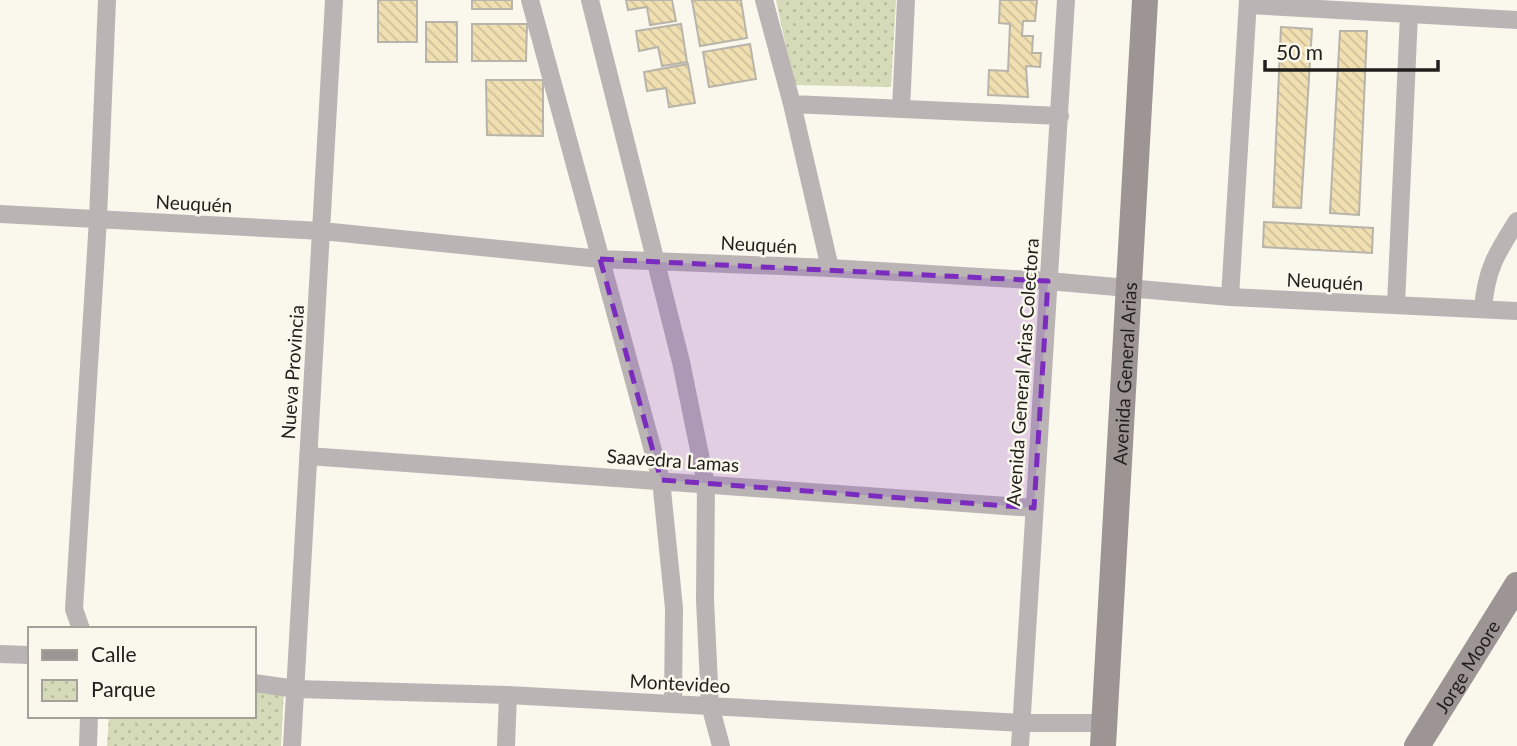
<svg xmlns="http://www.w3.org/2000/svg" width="1517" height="746" font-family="Lato,sans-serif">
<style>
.park{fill:url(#park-dots)}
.building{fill:url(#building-back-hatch);stroke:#b8b4aa;stroke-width:2}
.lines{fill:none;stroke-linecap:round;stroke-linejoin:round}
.street{stroke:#bab5b4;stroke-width:18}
.secondary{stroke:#9d9593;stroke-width:26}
.marked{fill:#7b2cbf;fill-opacity:0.2;stroke:#7b2cbf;stroke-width:5;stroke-dasharray:14 9;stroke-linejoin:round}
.labels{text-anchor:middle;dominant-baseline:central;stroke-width:5;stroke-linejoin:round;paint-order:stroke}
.street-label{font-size:19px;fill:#211f1c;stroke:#faf7ec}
</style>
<defs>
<pattern id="park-dots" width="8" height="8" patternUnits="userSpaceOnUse" patternTransform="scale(1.75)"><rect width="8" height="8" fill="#d5dab8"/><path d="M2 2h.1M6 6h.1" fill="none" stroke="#b7bb9e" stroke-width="1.8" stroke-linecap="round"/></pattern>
<pattern id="building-back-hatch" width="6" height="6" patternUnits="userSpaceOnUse" patternTransform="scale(1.75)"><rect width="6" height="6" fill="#f0dfb1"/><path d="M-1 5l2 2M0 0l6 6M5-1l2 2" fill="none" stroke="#cebf98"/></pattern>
</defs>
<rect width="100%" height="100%" fill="#faf7ec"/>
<path class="park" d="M776 0H896L891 87 794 85Z
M254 688 284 690 281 746H107L109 716H254Z"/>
<path class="building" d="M378 0H417V42H378Z
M472 0H512V9H472Z
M626 0H672L676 21 650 25 647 7 628 10Z
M692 0H741L747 38 700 46Z
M1000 0H1037L1035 21H1023L1022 36H1033L1032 53H1041L1040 67 1026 66 1028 97 988 95 989 70 1008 71 1010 24 999 23Z
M426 22H457V62H426Z
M472 24H527L526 61H472Z
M681 24 687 62 662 66 658 47 639 51 636 31Z
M1281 27 1312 29 1301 208 1273 207Z
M1340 31H1367L1359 215 1330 213Z
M750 44 756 79 709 87 703 52Z
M688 64 695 103 669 107 666 88 647 91 644 72Z
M486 80H543V136L487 135Z
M1264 222 1373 228 1372 253 1263 247Z"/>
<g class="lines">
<path class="street" d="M530 0 661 480 674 608 673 703
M590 0 681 362 706 484 705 600 710 705 721 746
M764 0 792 104 830 268
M1248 5 1517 20
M792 104 1060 116
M901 109 906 0
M0 214 322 231 600 259 830 268 1048 281 1230 297 1517 311
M1230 297 1248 0
M1396 305 1409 14
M1483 309C1486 270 1496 254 1517 221
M308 456 1034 508
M81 629 74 609 98 219 107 0
M0 654 30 655
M254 683 296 689 508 695 1021 723H1104
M88 746 89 716
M292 746 334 0
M506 746 508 695
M1020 746 1066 0"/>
<g class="secondary">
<path id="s1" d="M1103 746 1145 0"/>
<path id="s2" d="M1417 746 1517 585"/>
</g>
</g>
<path class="marked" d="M600 259 1048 281 1034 508 661 480Z"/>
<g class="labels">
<g class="street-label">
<text transform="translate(194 203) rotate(3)">Neuquén</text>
<text transform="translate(759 244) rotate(3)">Neuquén</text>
<text transform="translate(1325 281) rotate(3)">Neuquén</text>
<text transform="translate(292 372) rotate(-86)">Nueva Provincia</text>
<text transform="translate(1022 372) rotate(-86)">Avenida General Arias Colectora</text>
<text stroke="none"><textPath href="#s1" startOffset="373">Avenida General Arias</textPath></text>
<text transform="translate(673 460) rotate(4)">Saavedra Lamas</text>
<text stroke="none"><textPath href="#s2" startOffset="94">Jorge Moore</textPath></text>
<text transform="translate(680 683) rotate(3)">Montevideo</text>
</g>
</g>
<rect x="28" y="627" width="228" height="91" fill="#faf7ec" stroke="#a3a199" stroke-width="2"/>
<rect x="42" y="650" width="35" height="10" fill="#9d9593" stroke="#a3a199" stroke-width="2"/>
<text x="91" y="662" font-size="21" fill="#211f1c">Calle</text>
<rect x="42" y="680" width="35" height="21" fill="url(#park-dots)" stroke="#a3a199" stroke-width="2"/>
<text x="91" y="697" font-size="21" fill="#211f1c">Parque</text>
<path d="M1265 60v10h173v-10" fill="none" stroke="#211f1c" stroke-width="3.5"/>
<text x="1276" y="60" font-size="21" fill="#211f1c" stroke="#faf7ec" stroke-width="5" paint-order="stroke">50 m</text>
</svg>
